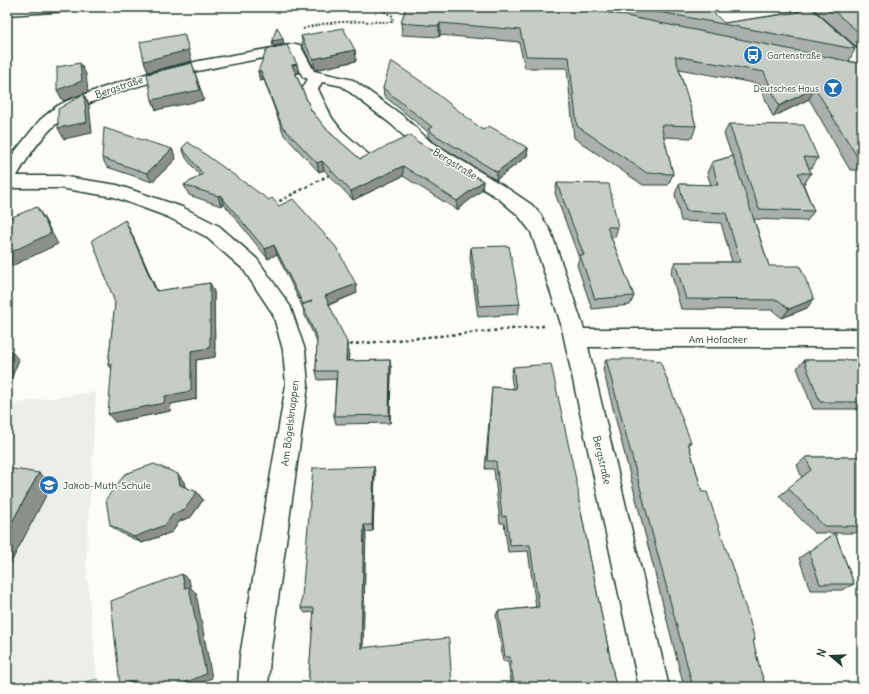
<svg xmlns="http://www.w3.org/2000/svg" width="869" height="694" font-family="Delius,sans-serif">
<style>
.built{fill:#eceee9}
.green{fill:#dde0db;stroke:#7e8e88}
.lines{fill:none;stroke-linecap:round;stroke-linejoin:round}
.minor-casing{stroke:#1f3d34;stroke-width:3}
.path-far1{stroke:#1f3d34;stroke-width:2;stroke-dasharray:2 2;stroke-linecap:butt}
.path{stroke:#1f3d34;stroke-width:2.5;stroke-dasharray:3 3;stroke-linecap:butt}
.minor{fill:#fdfcf7;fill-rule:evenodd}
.wall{fill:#aab0ab;stroke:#1f3d34}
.shaded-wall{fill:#8b908b;stroke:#1f3d34}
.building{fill:#c6cdc7;stroke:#1f3d34}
.labels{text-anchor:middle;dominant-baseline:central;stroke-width:3;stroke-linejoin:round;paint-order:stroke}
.far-poi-label{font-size:9px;fill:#1f3d34;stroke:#fdfcf7;text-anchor:start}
.street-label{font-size:10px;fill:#1f3d34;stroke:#fdfcf7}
.poi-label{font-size:10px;fill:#1f3d34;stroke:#fdfcf7;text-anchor:start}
</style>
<rect width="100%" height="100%" fill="#fdfcf7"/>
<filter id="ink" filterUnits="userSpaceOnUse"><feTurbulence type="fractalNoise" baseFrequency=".025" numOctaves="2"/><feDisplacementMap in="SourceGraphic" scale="8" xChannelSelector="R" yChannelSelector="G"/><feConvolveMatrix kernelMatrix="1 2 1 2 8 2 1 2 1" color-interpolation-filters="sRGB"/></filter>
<g filter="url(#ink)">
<path class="built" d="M96 392 86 565 97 679 102 687H7V404Z"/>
<path class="green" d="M97 679 102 687H63Z"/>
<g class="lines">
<defs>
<path id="minor" d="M7 7H76L74 10 69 11 7 15Z
M794 7H809L859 51 862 55V75L857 73 848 56Z
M295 44 300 45 314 71 353 80 403 116 431 142 510 190 532 205 540 214 551 232 584 329H862V347H588L669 687H639L561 324 531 232 518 215 498 198 419 150 391 124 342 86 322 82 318 89 332 118 342 131 368 154 371 158 368 162 362 164 356 162 330 139 316 120 302 89 308 79 303 77 290 53C231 64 173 74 116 93 100 99 83 104 69 114 46 129 30 153 17 176H60L117 185 182 207 219 226 257 259 290 306 305 350 308 385 270 656 268 687H238L240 656 286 385 283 350 273 314 243 269 205 236 168 217 114 197 60 188H7V163L13 154 40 120 57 106 67 101 99 89 146 74 199 61Z"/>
</defs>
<use href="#minor" class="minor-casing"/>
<path class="path-far1" d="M303 29C331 19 363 22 392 22L393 16 375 7"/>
<path class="path" d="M274 204 331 174
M344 345 544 326"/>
<use href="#minor" class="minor"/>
</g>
<path class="wall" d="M406 7H708L724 23 783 14 774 7H810L855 49 849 61 862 64V173L861 170H850L809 99 773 117 759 84 679 69 696 126 692 138 664 137 673 174 668 185H643L574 138 567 68H525L519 42 440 35 439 37 402 35 401 23Z
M811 7H862V53L860 50Z
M301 36 355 50 356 61 315 70 303 47Z
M297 64 299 73 296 74 311 110 328 131 360 159 418 142 483 181 482 190 457 210 403 176 353 200 324 170 319 172 284 135 264 80 260 81 258 71Z
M383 88 483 130 528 148 527 156 496 180 432 141 428 137V132L384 96Z
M729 124 818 158 812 168H809L811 173 805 183H803L814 211 807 221 754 219 769 266 807 308 782 318 772 310 681 309 671 272 675 262H732L721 223 681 221 675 194 679 184 711 185 707 173 712 162 732 156 724 134Z
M182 148 357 293 329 305 349 351 348 361 390 360 391 368 390 423 336 424 334 416 336 379 318 380 316 371 317 342 304 314 303 308 277 254 268 259 224 204 221 206 189 195 184 185 200 176 186 158Z
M172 149 176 159 152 182 107 167 102 158Z
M557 183 618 227 615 237H611L634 296 630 305 592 309 577 265 579 258 555 193Z
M125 220 130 230 157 291 210 283 214 292 215 357 196 360V399L171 404 170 411 115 422 112 369 108 365Z
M471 247 520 304 518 314 478 317 470 258Z
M606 359 691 442 689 445 702 492 755 640 753 641 760 670 766 687H684L603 369Z
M804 360H862V417L857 409H813L797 368Z
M513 367 579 502 616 687H512L508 661H503L496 615 498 611 536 607 528 551 508 552 504 523H500L494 469H485L492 387 513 389 511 376Z
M806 457H862V528L855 533H814L779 496 802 478 797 465Z
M375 473 373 531 366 532 308 687 314 612 305 613 301 608Z
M184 482 185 487 197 492 203 500 191 517 180 521 172 532 142 543 119 532 110 525Z
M835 533 854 584 842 590H810L799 558Z"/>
<path class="shaded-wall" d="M440 23V35L439 37V26Z
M184 34 192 61 148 72 144 61Z
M283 39 284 44 273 46 272 41Z
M355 50 356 61 315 70 313 59Z
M80 63 86 74 88 92 63 101 57 90Z
M192 63 204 100 156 110 152 100Z
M297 64 299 73 294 74 292 65Z
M258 71H261L264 80 260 81Z
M815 88 809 99 773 117 779 106Z
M84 94 89 105 92 133 64 139 58 128Z
M528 148 527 156 496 180 497 172Z
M172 149 176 159 152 182 147 173Z
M322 161 324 170 319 172 317 163Z
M403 166V176L353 200 351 191Z
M483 181 482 190 457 210V201Z
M220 195 224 204 221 206 218 196Z
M37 207 44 218 58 244 12 266 7 259V254Z
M125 220 130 230 161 300 156 291Z
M274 245 277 254 268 259 265 249Z
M210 283 214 292 215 357 196 360V399L171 404 170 411 115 422 108 414 165 396 191 351Z
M356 284 357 293 327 305 325 296Z
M814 299 807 308 782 318 789 309Z
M347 342 349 351 348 369 346 361Z
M11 351 19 360 7 389V359Z
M390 360 391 368 390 423 389 415Z
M374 466 375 473 373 531 372 525Z
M39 473 52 484 7 570V531Z
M178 474 184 482 186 492 180 485Z
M197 492 203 500 191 517 180 521 172 532 142 543 134 537 173 514Z
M364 525 366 532 363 652 361 648Z
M182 574 189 580 191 588 196 593 212 678 190 687H175L185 588Z
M135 680V687H123L120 686Z"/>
<path class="building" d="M406 7H572L616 14 862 64V158H858L815 88 779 106 764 72 675 56 696 126 661 125 673 174 647 173 577 126 569 57 526 56 520 30 440 23 439 26 401 23Z
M633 7H708L724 23 800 12 794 7H810L853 45 855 49Z
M829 7H862V35Z
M277 27 283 39 272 41 276 30Z
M343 28 355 50 313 59 301 36Z
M184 34 189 50 144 61 140 42Z
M287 45 297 64 292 65 311 110 328 131 360 159 411 135 418 142 483 181 457 201 403 166 351 191 322 161 317 163 282 126 261 71H258L267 49Z
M391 61 422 82 483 130 489 126 528 148 497 172 432 133 428 129 432 127 383 88Z
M80 63 82 81 57 90V67Z
M192 63 200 90 152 100 147 74Z
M84 94 87 122 58 128V109Z
M729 124 804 125 818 158 804 157 811 173H798L814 211 759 209Z
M104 128 172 149 147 173 102 158Z
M188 142 269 200 272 198 279 206 293 199 336 247 356 284 325 296 347 342 346 361 390 360 389 415 334 416 337 371H316L317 338 302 305 312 301 303 304 274 245 265 249 220 195 218 196 184 185 203 174 182 148Z
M733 156 769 266H800L814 299 789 309 778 300 686 299 675 262H740L726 213 686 211 679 184 718 185 712 162Z
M557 183 609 184 618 227H607L634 296 595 299 580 255H584Z
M37 207 51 233 7 254V219Z
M125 220 156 291 210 283V348L191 351V391L165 396 164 403 108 414 112 364 108 365 115 303 92 240Z
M509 246 520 304 479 306 471 247Z
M7 351H11L7 359Z
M606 359H654L655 362 660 361 691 442H688L702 492H707L748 615 755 640H753L760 670 766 687H693Z
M804 360H862V402H820Z
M551 364 578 489 579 502 616 687H514L510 657H505L498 611 539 607 530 545 510 546 506 516 502 517 496 461H487L492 387 516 389 513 367Z
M806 457H862V526H824L788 488 811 470Z
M154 464 178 474 180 485 197 492 185 509 173 514 165 525 134 537 110 525 106 499 125 474Z
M374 466 372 525H364L361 648 448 638 449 640 452 687H308L314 608H301L313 468Z
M7 468 39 473 7 531Z
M835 533 854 584H820L809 552Z
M182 574 185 588 189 587 206 674 175 687H135V680L120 686 111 601Z"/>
</g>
<defs>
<symbol id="bus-disc" viewBox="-11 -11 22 22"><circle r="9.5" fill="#1f6fb2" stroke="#fdfcf7"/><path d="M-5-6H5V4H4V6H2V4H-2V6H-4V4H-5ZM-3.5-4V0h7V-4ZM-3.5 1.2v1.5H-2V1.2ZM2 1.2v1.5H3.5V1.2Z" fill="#fff"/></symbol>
<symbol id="bar-disc" viewBox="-11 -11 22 22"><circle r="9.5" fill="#1f6fb2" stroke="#fdfcf7"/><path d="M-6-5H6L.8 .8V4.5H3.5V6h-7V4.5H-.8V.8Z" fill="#fff"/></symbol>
<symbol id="school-disc" viewBox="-11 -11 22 22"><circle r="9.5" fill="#1f6fb2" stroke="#fdfcf7"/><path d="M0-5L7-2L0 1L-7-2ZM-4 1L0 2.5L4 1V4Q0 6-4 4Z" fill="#fff"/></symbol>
</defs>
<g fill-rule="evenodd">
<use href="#bus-disc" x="742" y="44" width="22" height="22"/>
<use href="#bar-disc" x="822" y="77" width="22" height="22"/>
<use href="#school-disc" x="38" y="474" width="22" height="22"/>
</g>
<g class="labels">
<g class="far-poi-label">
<text x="767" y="55">Gartenstraße</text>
<text x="819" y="88" text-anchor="end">Deutsches Haus</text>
</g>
<g class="street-label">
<text transform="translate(119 87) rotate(-19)">Bergstraße</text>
<text transform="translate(455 164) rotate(32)">Bergstraße</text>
<text x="718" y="339">Am Hofacker</text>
<text transform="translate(290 423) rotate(-83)">Am Bögelsknappen</text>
<text transform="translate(602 460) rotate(77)">Bergstraße</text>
</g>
<g class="poi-label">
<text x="63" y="485">Jakob-Muth-Schule</text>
</g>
</g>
<rect width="869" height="694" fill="none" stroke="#fdfcf7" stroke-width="24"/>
<rect x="12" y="12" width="845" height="670" fill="none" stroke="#1f3d34" stroke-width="1.5" filter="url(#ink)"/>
<g transform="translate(831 656) rotate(289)" stroke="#fdfcf7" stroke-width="3" paint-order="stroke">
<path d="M0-3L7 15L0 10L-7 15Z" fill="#1f3d34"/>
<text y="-6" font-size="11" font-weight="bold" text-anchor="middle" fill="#1f3d34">N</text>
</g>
</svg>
